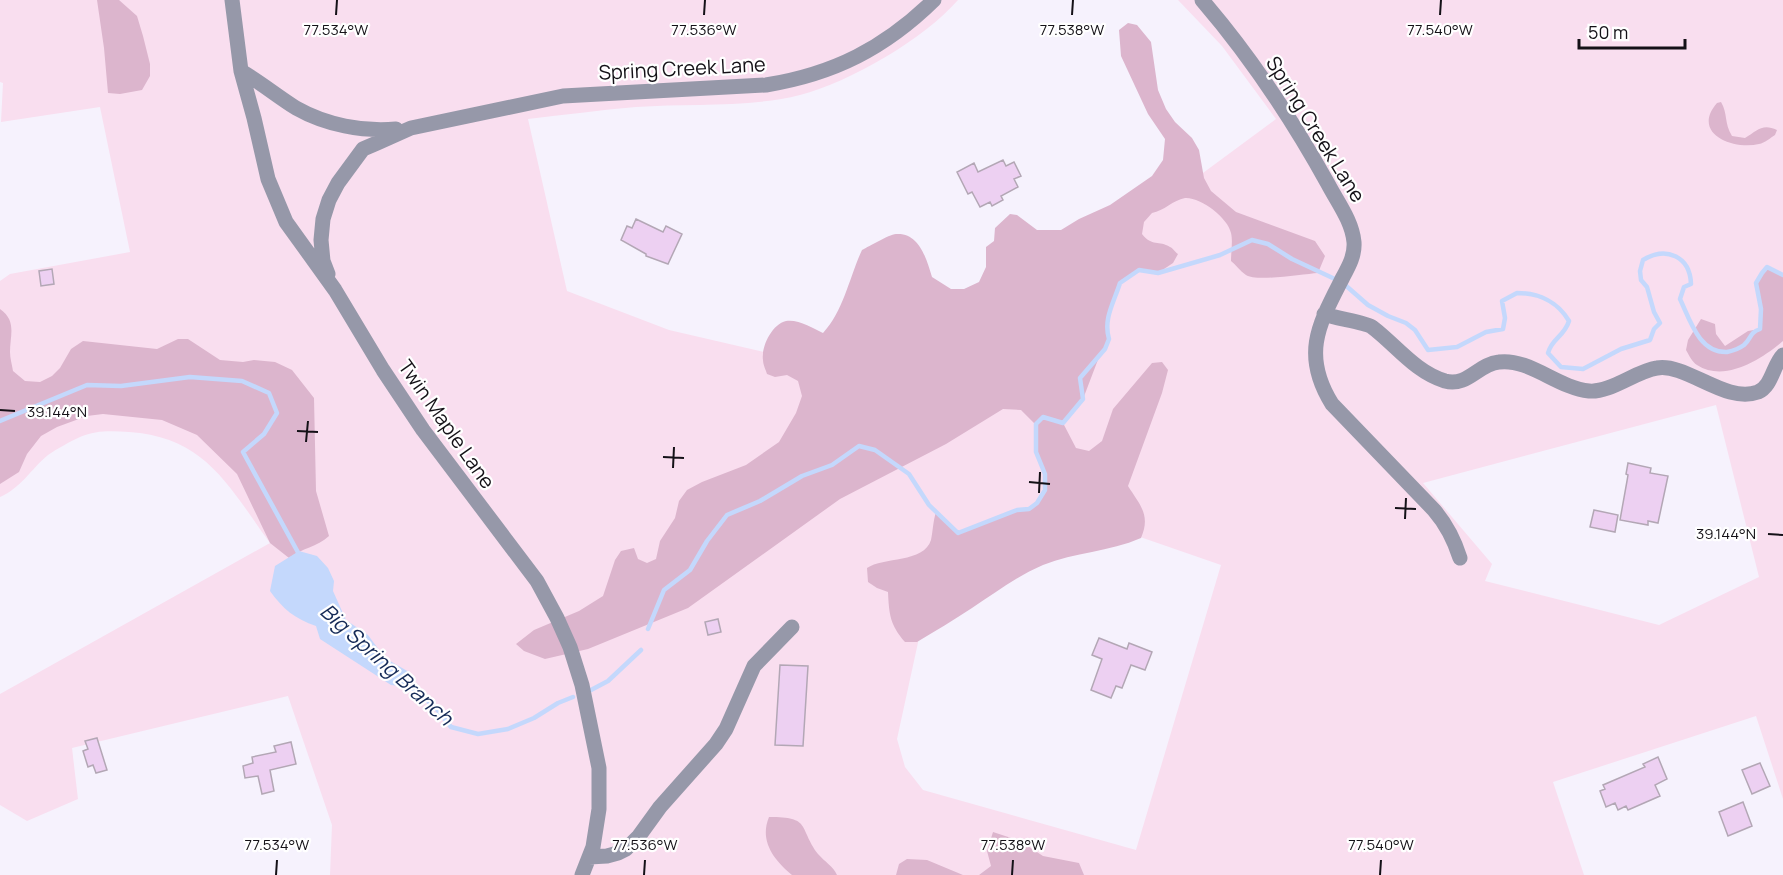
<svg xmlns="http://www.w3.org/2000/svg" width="1783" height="875" font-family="Manrope,sans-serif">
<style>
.green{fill:#f9deef;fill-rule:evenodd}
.forest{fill:#dcb5cd}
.water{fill:#c4d8fc}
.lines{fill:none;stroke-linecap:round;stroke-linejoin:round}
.stream{stroke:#c4d8fc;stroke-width:4.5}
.building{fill:#edd0f2;stroke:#b3a7b5;stroke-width:1.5}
.minor{stroke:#9698a9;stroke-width:15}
.ticks{fill:none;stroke:#141117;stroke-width:2}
.labels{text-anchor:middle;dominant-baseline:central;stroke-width:4.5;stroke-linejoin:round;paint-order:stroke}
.street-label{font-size:20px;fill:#141117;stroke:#fff}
.water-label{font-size:21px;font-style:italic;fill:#152a57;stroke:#fff}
.ticks-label{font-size:15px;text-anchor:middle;fill:#141117;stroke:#fff;stroke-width:4.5;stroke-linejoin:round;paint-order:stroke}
</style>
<rect width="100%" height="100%" fill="#f6f2fd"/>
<path class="green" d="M0 0H958C924 39 850 82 800 95 749 108 689 103 636 107 600 110 564 115 528 119L567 291 669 330 863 375 970 345 1276 119 1222 46 1178 0H1783V799L1756 716 1553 782 1584 875H330L332 825 288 696 72 748 78 799 27 821 0 805V694L270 543C229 487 206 437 129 432 112 431 96 430 80 437 69 442 57 449 48 455 31 469 21 488 0 497V281L10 274 130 252 100 107 1 122 3 83 0 82ZM1716 405 1759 577 1659 625 1485 581 1492 564 1423 483ZM1094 521 1221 565 1136 850 923 790 905 767 897 739 924 615Z"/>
<path class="forest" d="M97 0H119L137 16 143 36 150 64V76L142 90 120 94 108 93 104 48Z
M1128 23 1137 25 1151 42 1158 90 1166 109 1175 122 1192 138 1199 150 1204 178 1211 191 1236 212 1315 241 1325 256 1318 273C1303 274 1256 282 1246 275 1240 271 1236 265 1231 261 1231 252 1233 241 1231 233 1228 218 1201 197 1185 198 1173 200 1164 211 1152 213L1144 222 1142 234C1152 247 1159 240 1170 247 1173 248 1175 252 1178 254L1173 263 1158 273 1139 270 1120 283C1114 302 1103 319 1109 339L1099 357 1083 399 1063 423 1076 448 1089 451 1102 441 1113 409 1152 363 1162 362 1168 370 1162 393 1128 486C1140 505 1151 515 1141 538 1109 552 1075 552 1043 565 1017 576 995 593 972 608 954 620 935 631 917 642H905C890 625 889 614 888 592L877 588 868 582 867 568C883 557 924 563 931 540 933 531 933 521 936 512L958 533 1017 510 1029 509 1037 503 1045 490V474L1036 452 1035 424 1021 410 1003 409 946 444 840 499 688 608 588 649 545 659 524 651 516 644 534 630 579 611 603 596 615 560 621 551 634 548 638 559 647 563 656 559 660 541 675 518 679 501 687 490 702 482 746 465 779 442 796 413 802 396 798 381 787 375 775 377 767 374C766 370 763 365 763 360 761 347 772 324 786 321 798 319 813 328 823 333 844 310 849 278 862 250 870 246 888 235 896 234 920 232 927 261 932 277L951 289H964L979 282 986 267V247L994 241 995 228 1010 214 1017 215 1037 230H1061L1079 219 1110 205 1152 176 1163 160 1165 139 1148 114 1121 56 1119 30Z
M1721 102C1728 114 1724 123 1732 136L1745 138C1757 131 1762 123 1777 130L1775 135C1770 138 1765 143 1759 144 1732 150 1691 133 1717 103Z
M1767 267 1783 275V341C1762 359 1725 383 1697 365 1692 362 1689 355 1686 350L1688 340 1701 319 1715 324 1716 334 1725 346 1748 331 1760 329 1761 309 1756 283 1762 273Z
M0 309C17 321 10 335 10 352 10 358 12 365 13 371L25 381 40 382 52 376 60 368 71 349 83 341 157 349 178 339H188L220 360 243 362 254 360 275 362 292 370 314 398 316 491 329 536C317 547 302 548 289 558L270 543 237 474 197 435 162 420 103 414 87 416 57 427 41 436 27 454 19 472 0 484Z
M769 817C812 817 798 827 818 854 825 862 833 866 837 875H792C774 860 759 841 769 817Z
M993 832 1020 841 1043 856 1079 863 1084 875H979L991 866 987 851Z
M907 859 927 860 963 875H896L899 864Z"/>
<path class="water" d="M299 551 317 556 328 568 334 581 333 591 346 620 368 635 385 658 409 672 410 687 391 685 320 639 316 626C295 619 283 609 270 591L275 566Z"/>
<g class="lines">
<path class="stream" d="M1344 284 1368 305 1388 316 1406 323 1415 330 1428 350 1457 347 1486 332 1503 329 1505 318 1502 301 1517 293C1539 293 1558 302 1569 321 1564 337 1552 338 1548 353L1561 367 1583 369 1621 349 1650 340 1654 329 1660 323 1654 312 1647 287 1641 280 1640 271 1643 260C1666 246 1690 256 1691 284L1684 287 1680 299C1690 320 1699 353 1727 352 1732 351 1740 348 1744 345 1752 338 1749 333 1760 329L1761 309 1756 283 1762 273 1767 267 1783 275
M0 421 87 385 121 386 190 377 242 381 269 393 277 413 264 434 243 452 300 556
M648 629 664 590 690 570 707 541 727 515 760 501 802 476 832 465 859 446 875 450 909 474 929 505 958 533 1017 510 1029 509 1037 503 1045 490V474L1036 452V424L1043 417 1063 423 1083 399 1080 378 1105 349 1109 339C1103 319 1114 302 1120 283L1139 270 1158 273 1220 255 1252 240 1268 244 1292 259 1337 280
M406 684 435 707 451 727 478 734 508 729 534 718 558 703 573 697
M591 690 608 681 641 650"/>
</g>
<path class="building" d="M1003 160 1006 166 1014 162 1021 176 1014 179 1018 187 1001 196 1003 200 992 206 990 202 980 207 972 192 968 194 957 172 974 163 978 172Z
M636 219 663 232 666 226 682 234 668 264 646 256V254L621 240 627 226 632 228Z
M52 269 54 284 41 286 39 271Z
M1628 463 1651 468 1650 473 1668 476 1658 523 1648 521V525L1620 520 1627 481 1628 475 1626 474Z
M1594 510 1618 515 1615 532 1590 527Z
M718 619 721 632 708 635 705 622Z
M1099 638 1127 649 1129 643 1152 652 1145 670 1131 665 1122 688 1116 686 1111 698 1091 690 1102 659 1092 655Z
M780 665 808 666 803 746 775 745Z
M97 738 107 770 96 773 93 765 88 767 83 751 88 749 85 741Z
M291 742 296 764 270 770 274 791 262 794 258 776 245 778 243 766 253 763 252 757 276 752 274 746Z
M1658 757 1667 779 1655 785 1660 796 1628 810 1626 806 1618 810 1615 803 1606 807 1600 791 1605 789 1603 785 1645 767 1643 764Z
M1760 763 1770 786 1752 794 1742 770Z
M1743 802 1752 826 1728 836 1719 812Z"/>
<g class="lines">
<path class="minor" d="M232 0 241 71 254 118 268 179 286 222 335 290 383 370 423 430 537 581 557 618 570 647 582 685 599 768V809L593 847 582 875
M1202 0C1251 57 1292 119 1328 184 1338 203 1352 221 1354 242 1355 255 1349 266 1343 277 1319 324 1301 354 1332 404L1434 510C1447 525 1454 539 1460 558
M241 71C260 82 277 96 296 108 326 125 363 132 396 129
M328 274 323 261 321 240 323 219 329 200 338 183 363 149 377 143 411 128 563 96 766 85C834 74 885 48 934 0
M1324 314C1334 318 1367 323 1372 327 1396 345 1415 372 1445 381 1468 387 1478 364 1499 362 1529 358 1558 388 1589 391 1610 393 1636 371 1657 368 1687 363 1725 404 1758 392 1772 386 1773 365 1783 355
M589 857 607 856 618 853 626 849 639 836 660 807 716 744 726 729 754 666 792 627"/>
</g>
<path class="ticks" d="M336 15 337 0M704 15 705 0M1072 15 1073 0M1440 15 1441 0M0 410 15 411M297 431 318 432M306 442 308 421M663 457 684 458M673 468 674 447M1029 482 1050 484M1039 493 1040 472M1395 508 1416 509M1405 519 1406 498M1768 534 1783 535M276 875 277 860M644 875 645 860M1012 875 1013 860M1380 875 1381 860"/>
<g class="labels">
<g class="street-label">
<text transform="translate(682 68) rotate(-3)">Spring Creek Lane</text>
<text transform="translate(1316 129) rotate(58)">Spring Creek Lane</text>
<text transform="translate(447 424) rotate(55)">Twin Maple Lane</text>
</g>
<g class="water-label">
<text transform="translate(387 664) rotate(42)">Big Spring Branch</text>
</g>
</g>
<g class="ticks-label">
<text x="336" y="35">77.534°W</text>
<text x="704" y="35">77.536°W</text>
<text x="1072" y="35">77.538°W</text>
<text x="1440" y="35">77.540°W</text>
<text x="57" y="417">39.144°N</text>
<text x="1726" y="539">39.144°N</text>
<text x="277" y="850">77.534°W</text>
<text x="645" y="850">77.536°W</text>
<text x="1013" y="850">77.538°W</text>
<text x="1381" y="850">77.540°W</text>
</g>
<path d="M1579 39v9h106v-9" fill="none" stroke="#141117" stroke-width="3"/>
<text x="1588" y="39" font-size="18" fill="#141117" stroke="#ffffff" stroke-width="4.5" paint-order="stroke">50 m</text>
</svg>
